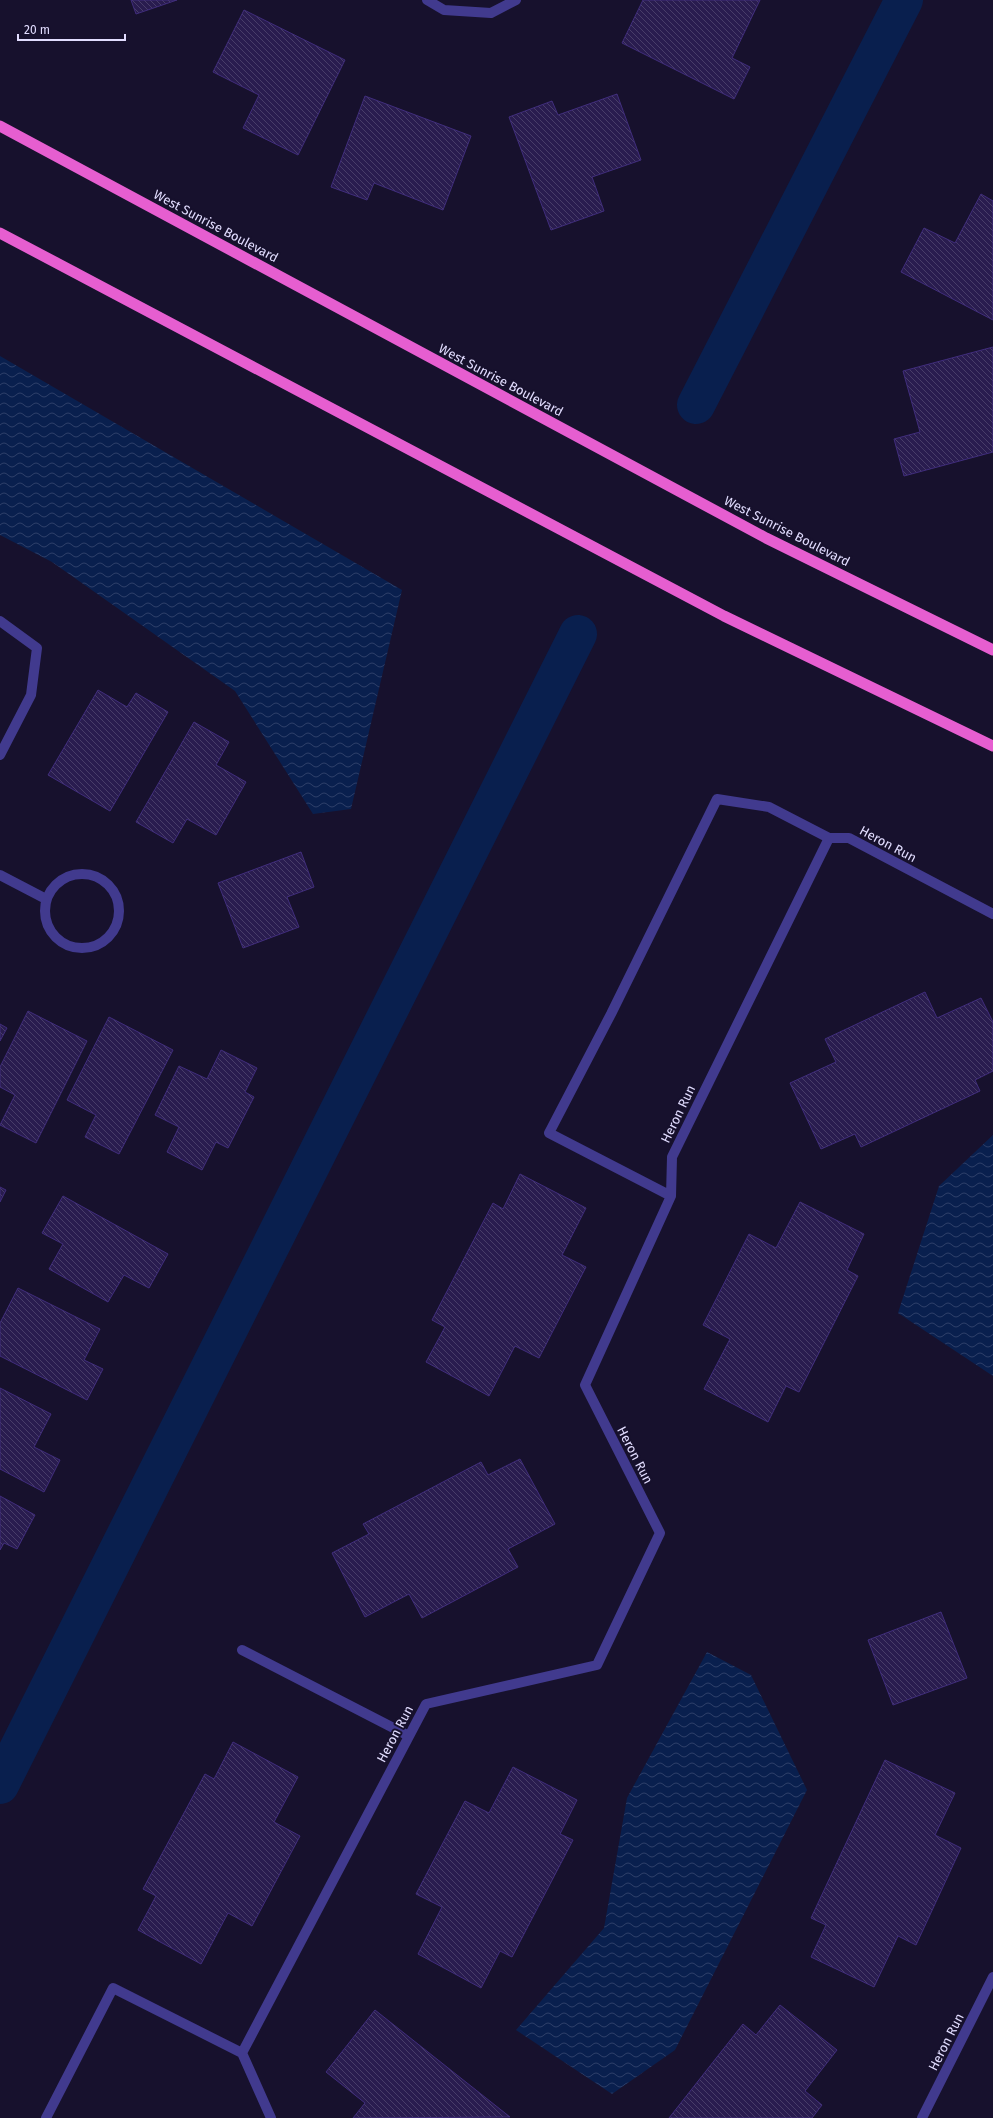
<svg xmlns="http://www.w3.org/2000/svg" width="993" height="2118" font-family="'Fira Sans',sans-serif">
<style>
.water{fill:url(#water-waves)}
.lines{fill:none;stroke-linecap:round;stroke-linejoin:round}
.canal{stroke:#091f4e;stroke-width:38}
.building{fill:url(#building-back-hatch);stroke:#402d7c}
.service{stroke:#413a8e;stroke-width:10}
.minor{stroke:#413a8e;stroke-width:10}
.trunk{stroke:#e65ed0;stroke-width:11}
.labels{text-anchor:middle;dominant-baseline:central;stroke-width:4;stroke-linejoin:round;paint-order:stroke}
.street-label{font-size:13px;fill:#e2ddff;stroke:#17112d}
</style>
<defs>
<pattern id="water-waves" width="16" height="10" patternUnits="userSpaceOnUse"><rect width="16" height="10" fill="#091f4e"/><path d="M0 5q4-4 8 0t8 0" fill="none" stroke="#2d3f69"/></pattern>
<pattern id="building-back-hatch" width="6" height="6" patternUnits="userSpaceOnUse"><rect width="6" height="6" fill="#291c4f"/><path d="M-1 5l2 2M0 0l6 6M5-1l2 2" fill="none" stroke="#483d69"/></pattern>
</defs>
<rect width="100%" height="100%" fill="#17112d"/>
<path class="water" d="M0 356 402 590 351 809 313 814 235 691 52 562 0 535Z
M993 1135V1376L898 1313 939 1186Z
M707 1652 751 1675 807 1790 675 2050 612 2094 516 2030 604 1928 627 1798Z"/>
<g class="lines">
<path class="canal" d="M696 405 904 0
M0 1785 578 634"/>
</g>
<path class="building" d="M131 0H177L136 14Z
M643 0H760L732 58 750 67 734 99 622 43Z
M244 10 345 60 298 155 243 128 259 95 213 72Z
M617 94 641 160 592 177 604 211 551 230 509 117 552 101 558 115Z
M365 96 471 136 443 210 374 183 367 200 331 187Z
M981 194 993 201V320L901 272 924 228 955 243Z
M993 347V452L904 476 894 439 920 432 903 371Z
M98 690 127 707 136 693 168 712 110 811 48 775Z
M194 722 229 742 216 765 246 782 216 835 187 819 173 843 136 822Z
M301 852 314 887 287 897 299 927 243 948 218 883Z
M925 992 937 1018 981 998 993 1022V1071L975 1080 980 1091 861 1147 855 1134 821 1149 790 1083 836 1062 825 1039Z
M28 1011 87 1041 36 1143 0 1125 15 1095 0 1087V1067Z
M109 1017 173 1050 119 1154 85 1137 96 1115 67 1100Z
M0 1024 7 1028 0 1041Z
M221 1050 257 1068 245 1092 254 1097 228 1148 216 1142 202 1170 167 1152 179 1127 155 1115 179 1066 207 1079Z
M520 1174 586 1208 562 1255 586 1267 539 1358 515 1346 489 1396 426 1362 445 1327 432 1320 493 1203 503 1209Z
M0 1187 6 1190 0 1202Z
M63 1196 168 1254 149 1288 124 1275 108 1302 49 1269 63 1244 42 1233Z
M800 1202 864 1234 847 1270 858 1276 799 1392 786 1386 768 1422 704 1389 730 1339 703 1325 749 1234 776 1248Z
M18 1288 100 1329 84 1360 103 1369 87 1400 0 1356V1323Z
M0 1388 51 1414 34 1447 60 1460 44 1492 0 1469Z
M520 1459 555 1524 508 1549 518 1567 422 1618 409 1594 365 1617 332 1553 369 1534 363 1524 481 1462 488 1475Z
M0 1496 35 1515 17 1549 4 1543 0 1550Z
M941 1612 967 1678 893 1705 868 1640Z
M233 1742 298 1777 274 1822 300 1836 252 1926 228 1913 201 1964 138 1930 156 1896 143 1889 205 1774 214 1779Z
M885 1760 955 1793 935 1835 961 1848 916 1945 898 1936 874 1987 811 1957 826 1925 811 1918Z
M513 1767 577 1800 560 1834 573 1840 512 1957 500 1951 481 1988 418 1954 442 1907 416 1894 465 1801 489 1813Z
M780 2005 837 2050 805 2091 822 2105 812 2118H669L743 2024 756 2035Z
M375 2010 510 2117 353 2118 365 2103 326 2072Z"/>
<g class="lines">
<path class="service" d="M671 1196 549 1133 611 1014 717 799 769 807 829 838H849L993 914
M242 1650 409 1736
M242 2053 426 1704 597 1665 660 1533 585 1385 671 1196 672 1157 829 838
M242 2053 271 2118
M46 2118 113 1988 242 2053
M922 2118 993 1977"/>
<path class="minor" d="M427 0 444 10 491 13 516 0
M0 621 37 648 31 695 0 755
M45 911a37 37 0 1 1 74 0a37 37 0 1 1-74 0Z
M0 875 46 899"/>
<path class="trunk" d="M0 126 766 538 993 650
M0 233 724 616 993 746"/>
</g>
<g class="labels">
<g class="street-label">
<text transform="translate(216 226) rotate(28)">West Sunrise Boulevard</text>
<text transform="translate(501 380) rotate(28)">West Sunrise Boulevard</text>
<text transform="translate(787 531) rotate(27)">West Sunrise Boulevard</text>
<text transform="translate(888 844) rotate(28)">Heron Run</text>
<text transform="translate(678 1114) rotate(-64)">Heron Run</text>
<text transform="translate(635 1455) rotate(63)">Heron Run</text>
<text transform="translate(395 1734) rotate(-62)">Heron Run</text>
<text transform="translate(946 2042) rotate(-63)">Heron Run</text>
</g>
</g>
<path d="M18 34v6h107v-6" fill="none" stroke="#e2ddff" stroke-width="2"/>
<text x="24" y="34" font-size="12" fill="#e2ddff" stroke="#17112d" stroke-width="3" paint-order="stroke">20 m</text>
</svg>
